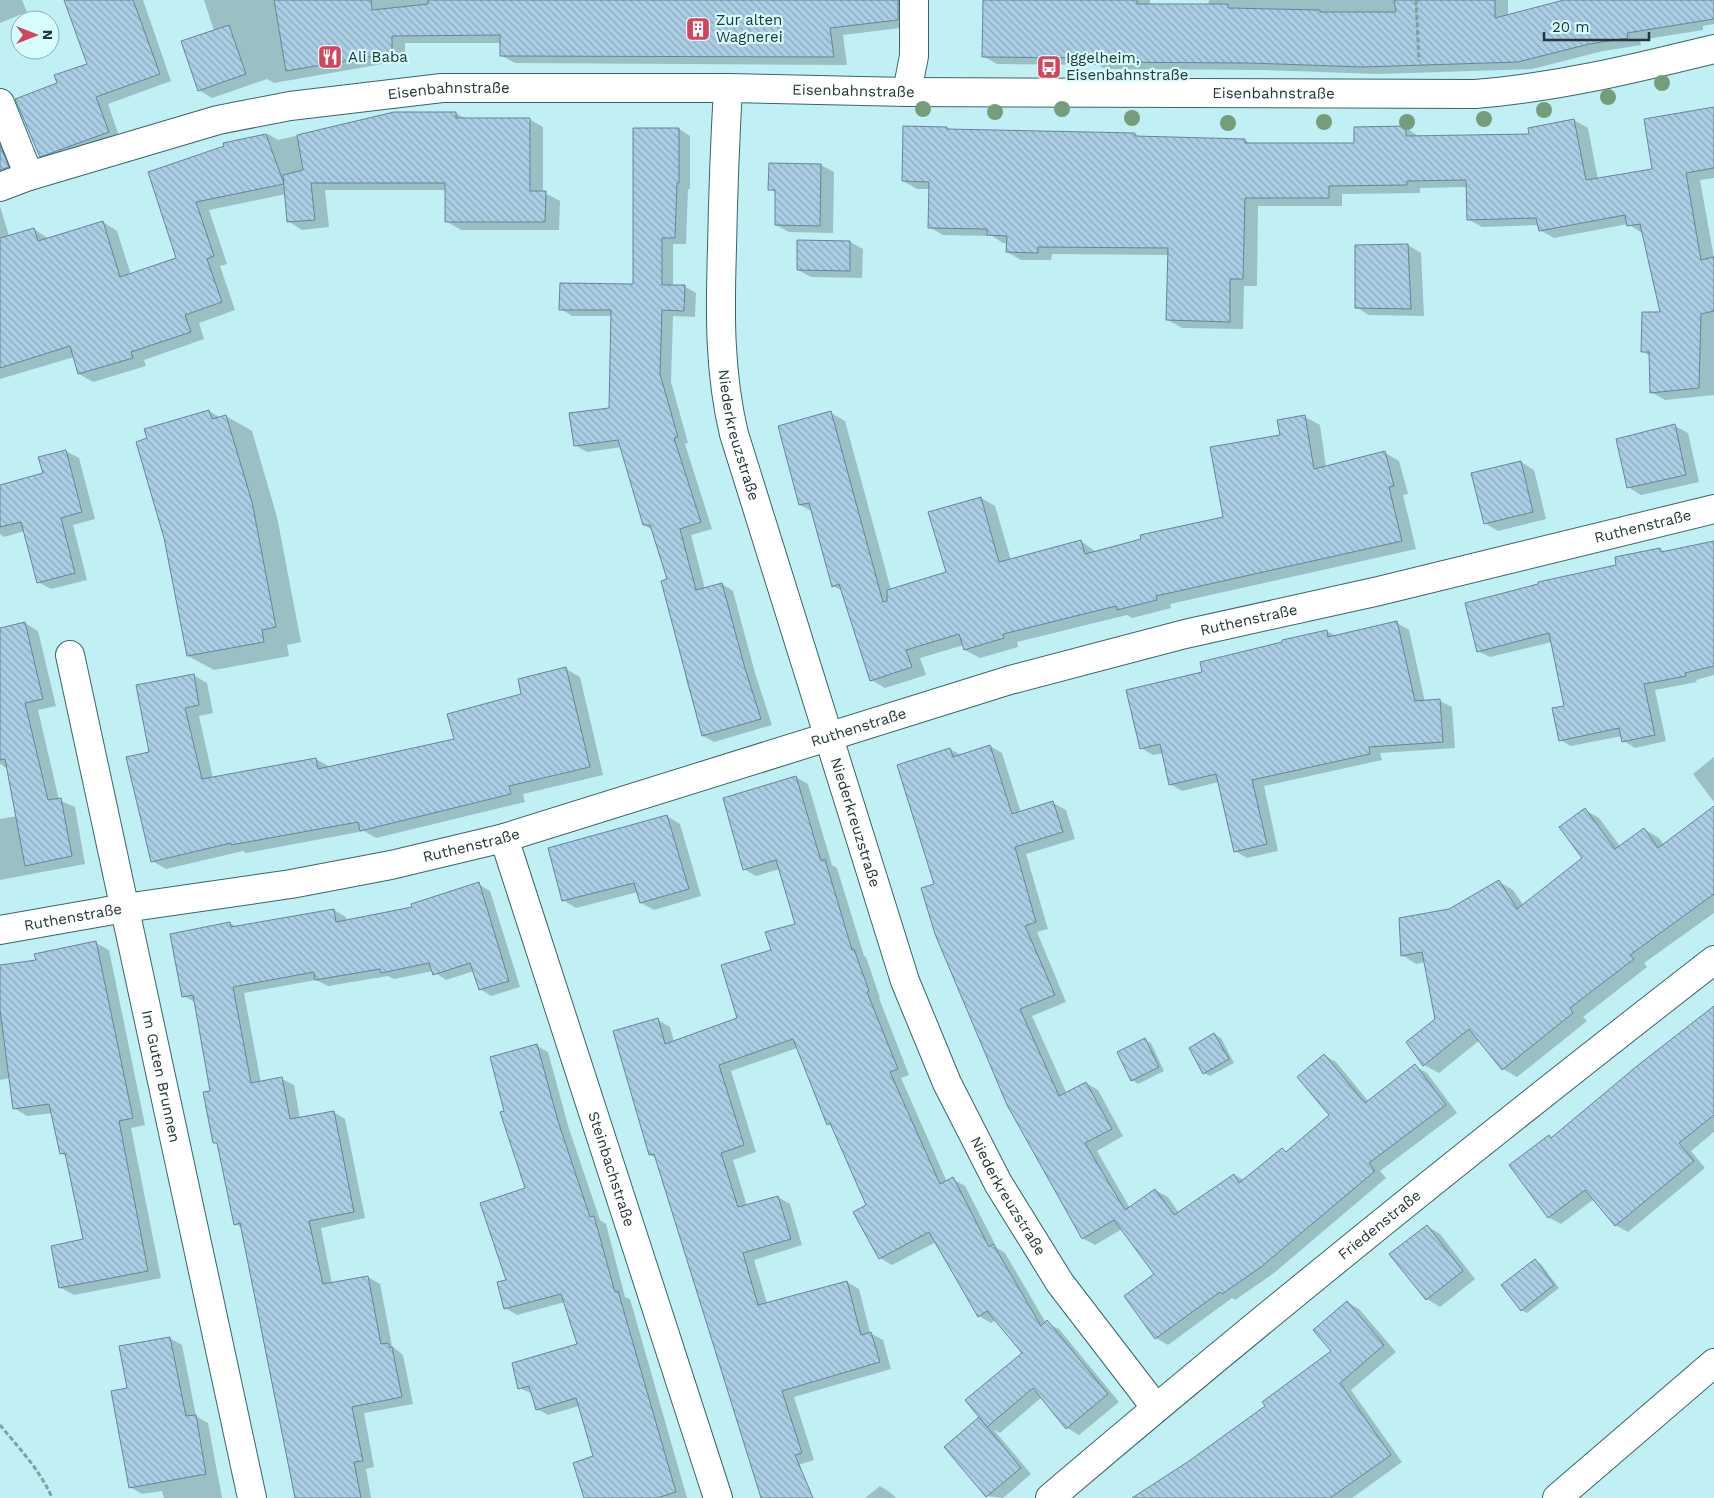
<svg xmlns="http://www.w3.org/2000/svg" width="1714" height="1498" font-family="'Work Sans',sans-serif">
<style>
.shadow{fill:#0003}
.building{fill:url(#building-back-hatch);stroke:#65869a}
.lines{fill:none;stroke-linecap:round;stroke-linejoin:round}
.minor-casing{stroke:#396568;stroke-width:30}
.major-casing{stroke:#396568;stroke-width:30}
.path{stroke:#7ea1a4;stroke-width:3;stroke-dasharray:5 2.5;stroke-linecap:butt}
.minor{stroke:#fff;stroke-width:28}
.major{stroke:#fff;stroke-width:28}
.tree{fill:#769d7b}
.labels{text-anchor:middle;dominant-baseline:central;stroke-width:4.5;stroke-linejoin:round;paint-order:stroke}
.poi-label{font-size:15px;fill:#243739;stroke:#d6fcfe;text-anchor:start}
.street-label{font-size:15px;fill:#243739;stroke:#d6fcfe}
</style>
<defs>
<pattern id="building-back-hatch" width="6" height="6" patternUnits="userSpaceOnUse" patternTransform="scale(1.25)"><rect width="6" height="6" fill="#abcee5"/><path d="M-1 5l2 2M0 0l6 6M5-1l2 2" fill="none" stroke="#8ba8bb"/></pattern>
</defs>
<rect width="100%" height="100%" fill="#c1f0f4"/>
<path class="shadow" d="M0 0H22L27 12 0 23Z
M65 0H143L171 81 108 104 120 139 53 162 40 155 58 83 88 65Z
M204 0H905L908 27 843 35 847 65 515 63 502 56V43H405V60L274 83 267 79 212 98 199 90 214 31Z
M984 0H1150V6H1208L1209 0H1508V16L1569 0H1714V24L1703 26V30L1640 40 1641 45 1603 51 1532 69 1378 74 1263 70 1105 69 1099 65 997 64 983 56Z
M1714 108V178L1700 180 1714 258V395L1665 400 1651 392 1650 356 1642 351 1662 314 1642 233 1628 224 1554 238 1540 230 1539 225 1482 227 1468 219V187L1420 188V193L1342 194V206H1258L1257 286H1244L1243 329 1182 328 1168 320 1169 255 1052 254 1051 260H1021L1007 252 1008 243H1003L992 236 943 235 929 227 930 189H917L903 181 947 128 951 130 1135 134 1140 137 1245 140 1251 144H1356L1406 128 1420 137 1530 135 1574 120 1588 128 1598 180 1654 170Z
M394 113H456L466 119H529L543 127V192L560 201 559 230H461L446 221V190H325L329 227 302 230 288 221 286 194 209 210 227 264 220 266 235 310 199 323 204 339 144 360 146 366 93 382 79 374 74 357 0 379V206L9 236 34 229 49 239 103 222 117 231 131 275 178 259 150 173 225 147 224 144 268 134 278 140Z
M0 121 22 175 0 184Z
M634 129H679L690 136V189H688L686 244H673V286H684L696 293 695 317 673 316 671 382 688 443 685 444 712 529 691 535 705 589 722 584 733 591 755 673 772 725 714 742 703 736 687 683 668 580 652 530 644 525 622 447 587 452 575 445 610 409 612 316H572L561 309 634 285Z
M821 165 834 172 833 233 789 232 776 225 777 193 770 189Z
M850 242 863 249 862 278 811 277 798 270Z
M1408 245 1421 253 1424 316 1369 315 1356 307Z
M209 411 221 418 226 416 252 431 277 517 301 642 287 645 289 656 214 670 188 656 149 439Z
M831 413 845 421 891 590 947 573 981 498 995 506 1011 560 1081 541 1096 552 1224 518 1281 436 1305 417 1320 425 1326 467 1385 453 1399 461 1408 494 1403 495 1416 549 1170 604 1171 608 1132 618 1127 615 1017 642 1018 647 980 658 965 650 964 645 920 658 926 675 885 688 871 680 843 591 833 586 813 512 800 505Z
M1675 426 1688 433 1699 482 1641 495 1628 487Z
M66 451 79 458 95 519 73 525 87 580 51 589 38 582 25 531 4 537 0 534V486L45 474Z
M1521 462 1534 470 1546 519 1498 531 1485 523Z
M1714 542V675L1696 680 1697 682 1655 690 1666 741 1635 748 1624 741 1622 736 1571 746 1560 740 1566 707 1552 642 1490 657 1478 651 1618 566 1660 549 1666 553Z
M25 623 38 631 56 706 38 710 59 800 75 807 85 864 0 880V819L17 816 8 769 0 764V629Z
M1397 623 1409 630 1425 702 1440 701 1452 707 1455 748 1380 753 1382 760 1264 786 1278 851 1247 858 1235 851 1219 782 1182 791 1170 784 1163 753 1153 755 1141 748 1204 673 1327 631 1336 636Z
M566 669 580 677 603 775 523 794 525 802 376 838 364 831 246 853 243 851 166 869 152 861 151 753 193 675 207 683 213 713 199 716 213 778 316 759 330 767 455 740Z
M990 746 1002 753 1021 813 1053 803 1066 810 1075 839 1026 854 1048 929 1037 932 1066 1002 1032 1016 1067 1094 1086 1083 1098 1090 1123 1136 1097 1151 1130 1208 1155 1190 1168 1197 1179 1213 1235 1175 1244 1180 1282 1149 1287 1152 1330 1115 1324 1055 1336 1062 1369 1102 1415 1066 1427 1073 1457 1113 1380 1171 1386 1178 1274 1273 1235 1300 1232 1298 1168 1345 1156 1338 1155 1274 1122 1229 1095 1245 1082 1238 1008 1104 936 933V885L950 749 961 755Z
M1714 757V802L1693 774Z
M796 777 808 784 832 865 837 868 864 956 866 957 880 998H879L909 1075 901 1078 947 1182 953 1179 965 1186 997 1248 1005 1253 1046 1323 1059 1329 1119 1402 1079 1435 1067 1428 1042 1397 1000 1433 993 1429 1031 1474 1003 1498 987 1496 979 1419 1023 1353 996 1320 991 1323 979 1316 936 1242 892 1265 880 1258 868 1205 833 1127 828 1124 797 1048 731 1071 756 1152 733 1160 747 1206 778 1197 790 1204 802 1245 754 1260 767 1303 847 1282 859 1289 870 1333 883 1340 891 1369 794 1397 814 1460 765 1475 656 1158 650 1155 658 1020 670 1027 674 1042 739 1019 773 951 796 925 780 869 756 876 744 869Z
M1714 808V913L1644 963 1647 967 1583 1017 1587 1021 1517 1077 1503 1069 1480 1040 1439 1073 1424 1065 1436 1020 1425 962 1416 964 1402 955 1450 910 1499 882 1513 890 1524 906 1584 859 1585 810 1599 818 1620 846 1644 829 1659 838 1664 845Z
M667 816 680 824 701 896 654 910 641 903 638 892 576 908 563 900Z
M478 884 490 891 520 987 491 996 480 989 474 971 446 980 433 971 394 979 388 976 328 986 316 980 244 993 261 1083 282 1079 294 1085 300 1119 333 1112 345 1119 365 1218 321 1228 332 1284 368 1277 380 1284 392 1346 403 1355 413 1404 364 1413 374 1467 366 1469 371 1498H296L242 1228 235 1224 219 1145 215 1143 212 1092 196 1003 184 996 230 923 237 927 334 910 346 917V922L413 908Z
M96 943 109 950 145 1125 131 1128 161 1278 74 1295 61 1288 84 1240 67 1157 61 1153 53 1113 27 1116 14 1108 10 1078 0 1080V967L37 961Z
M1714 1007V1132L1691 1151 1705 1168 1628 1232 1615 1225 1594 1199 1561 1224 1548 1217 1549 1137 1552 1139Z
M1214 1034 1221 1038 1234 1063 1210 1076 1204 1073Z
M1145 1040 1151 1043 1164 1071 1138 1084 1132 1080Z
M537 1046 548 1052 569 1129 600 1220 606 1224 625 1297 630 1299 687 1498H586L594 1457 579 1406 548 1415 537 1409 533 1394 519 1388 578 1345 565 1302 517 1315 505 1308 507 1281 527 1189 506 1111Z
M1427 1226 1440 1234 1475 1279 1440 1307 1427 1299Z
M1535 1260 1541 1264 1559 1288 1527 1313 1521 1310Z
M1347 1302 1359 1309 1396 1352 1351 1390 1402 1462 1352 1498H1135L1190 1462 1267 1406 1333 1351Z
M169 1338 182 1345 196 1416 208 1423 222 1498H164L162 1491 142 1494 130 1487 129 1389Z
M880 1486 891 1493 896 1498H865Z"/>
<path class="building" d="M64 0H133L160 74 96 97 109 132 40 157 15 99 57 83 54 75 87 64Z
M274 0H371L372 10 428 4V0H898V20L830 28 834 57 500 56V35L392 36V53L286 71Z
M983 0H1137V4H1228V8L1320 10V12H1396L1394 0H1495V18L1564 0H1714V19L1627 33 1628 38 1589 44 1518 62 1363 67 1249 63 1090 62V58L982 57Z
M229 25 246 74 198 91 181 41Z
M1714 107V168L1686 173 1701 260 1714 257V311L1701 314 1699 388 1650 393 1649 352H1641L1642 312H1660L1640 224 1627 226 1625 215 1539 231 1536 218 1467 220 1466 180 1407 181V185L1329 186V198H1245L1243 279H1230V322L1166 320 1168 248 1038 247V253L1006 252 1007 236 987 235V229L928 228 929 182 902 181 903 126 947 127V129L1135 133V136L1245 139V143H1354V127L1406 126V136L1529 134 1528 128 1574 119 1586 180 1652 169 1644 119Z
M394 112H456V118H530V191H546L545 222H445V183H311L315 220 287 222 283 175 303 170 297 135Z
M633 128H679V183H677L675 238H662V285H685L684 311 662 310 660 374 678 437 674 438 701 522 680 529 696 590 722 583 744 665 761 719 702 736 661 581 667 579 650 525H643L618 440 574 446 569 413 609 408 611 310H559L560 283 633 284Z
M266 134 284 184 196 202 214 256 207 259 222 302 185 315 191 332 131 352 133 358 78 374 70 346 0 368V238L34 228 38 241 103 221 120 277 176 258 148 172 224 146 223 143Z
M0 145 9 167 0 170Z
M769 163 821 164 820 226 775 225V190H768Z
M797 240 850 241V271L797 270Z
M1408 244 1411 309 1355 308V245Z
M209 410 212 419 226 415 252 502 276 627 262 630 264 642 187 656 164 538 136 442 147 438 144 429Z
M831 411 883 602 887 601V590L946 572 928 512 981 497 999 562 1081 540 1085 554 1141 539 1140 535 1223 517 1210 447 1280 435 1277 420 1305 415 1314 469 1385 451 1394 486 1389 487 1402 541 1156 596 1157 600 1117 610 1116 606 1003 634 1004 638 964 650 959 634 906 650 912 667 870 681 839 584 832 587 809 503 799 505 778 426Z
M1675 424 1686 475 1627 488 1616 439Z
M66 450 82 512 61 518 75 573 37 583 21 522 0 527V485L43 473 38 457Z
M1521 461 1533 512 1484 524 1471 473Z
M1714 541V666L1685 673 1686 676 1644 684 1655 735 1622 742 1619 728 1559 741 1552 708 1564 706 1549 633 1477 652 1465 603 1538 584V582L1616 565 1615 557 1660 548 1661 552Z
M1397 621 1415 701 1440 699 1443 742 1369 747 1370 754 1252 780 1267 844 1234 852 1216 774 1169 785 1160 744 1140 749 1126 690 1202 672 1200 662 1282 642V640L1327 630 1328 637Z
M25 622 43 699 25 703 48 800 61 798 72 856 25 866 5 759 0 760V628Z
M566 667 590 767 509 786 511 794 360 831 358 822 231 845V843L151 862 126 757 149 752 136 685 194 674 199 705 185 708 202 779 316 758 318 769 454 739 447 714 521 694 518 679Z
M990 745 1012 814 1053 801 1063 832 1015 847 1036 922 1025 926 1055 995 1020 1009 1059 1096 1086 1082 1112 1129 1085 1143 1125 1210 1155 1189 1174 1215 1234 1174 1239 1183 1282 1148 1286 1152 1329 1115 1297 1077 1324 1054 1365 1103 1415 1064 1446 1105 1369 1163 1375 1171 1261 1267 1222 1294 1220 1292 1155 1339 1124 1296 1154 1274 1114 1220 1082 1239 1007 1105 935 934 921 888 934 884 897 765 950 748 953 757Z
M796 776 821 861 825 859 852 950 854 949 869 991 867 992 898 1069 890 1072 940 1184 953 1177 989 1247 993 1244 1041 1326 1047 1320 1108 1394 1066 1429 1033 1388 987 1427 965 1400 1022 1353 987 1311 978 1317 929 1232 879 1259 853 1212 866 1205 830 1123 827 1125 793 1039 719 1065 744 1145 721 1153 738 1207 778 1196 791 1239 743 1253 758 1305 847 1281 861 1335 871 1332 880 1362 782 1391 802 1453 795 1455 813 1498H761L654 1154 649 1155 613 1031 658 1018 665 1044 737 1018 721 965 771 950 765 932 795 924 776 860 743 870 723 798Z
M1714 806V894L1630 955 1634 959 1570 1008 1573 1013 1502 1070 1469 1029 1423 1066 1406 1042 1435 1019 1422 952 1401 956 1399 918 1449 909 1499 880 1517 909 1582 858 1559 827 1585 808 1615 849 1644 828 1658 848Z
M667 815 689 889 640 903 634 883 562 901 548 848Z
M479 882 509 981 479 990 470 963 433 975 429 963 381 973 380 969 315 980 314 972 233 987 251 1083 282 1077 290 1119 334 1111 354 1212 309 1221 323 1284 368 1276 381 1344 388 1343 390 1348 392 1347 402 1397 352 1407 363 1461 354 1462 361 1498H295L240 1223 234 1225 217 1143H213L203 1092 210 1091 193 995 182 997 170 934 230 922 231 927 334 909 336 922 412 907 411 904Z
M96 941 133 1118 119 1121 148 1271 59 1288 51 1246 83 1239 65 1153 60 1154 49 1104 13 1109 0 1010V965L36 960 34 954Z
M1714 1006V1115L1679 1143 1694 1161 1615 1226 1585 1190 1548 1218 1509 1165 1549 1135 1551 1138 1637 1066Z
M1214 1033 1229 1059 1203 1074 1189 1048Z
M1145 1038 1159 1067 1131 1081 1117 1052Z
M537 1044 558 1121 590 1217 594 1216 615 1292 618 1291 676 1492 657 1498H584L573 1463 593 1456 576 1398 536 1410 529 1386 518 1389 512 1363 577 1344 561 1294 504 1309 497 1282 506 1280 480 1203 525 1188 500 1112 504 1111 490 1057Z
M1427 1225 1463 1271 1426 1300 1389 1254Z
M1535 1259 1554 1285 1521 1311 1501 1285Z
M1347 1301 1384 1345 1340 1383 1391 1455 1330 1498H1132L1189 1461 1265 1406 1262 1402 1331 1351 1313 1330Z
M170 1337 186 1416 196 1415 206 1474 129 1488 111 1391 127 1388 119 1346Z
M979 1417 1021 1468 986 1497 944 1447Z"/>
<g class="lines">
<defs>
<g id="minor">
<path id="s1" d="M728 88C725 141 723 195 722 248 720 312 719 371 734 434L905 981 947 1083 998 1183 1060 1283 1156 1408"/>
<path d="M907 92 914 56V0"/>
<path d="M0 103 29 176"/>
<path id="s2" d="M70 655 252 1498"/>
<path id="s3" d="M504 838 718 1498"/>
<path id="s4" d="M0 930 125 908 291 884 391 865 504 838 1010 680 1185 634 1379 591 1714 509"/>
<path id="s5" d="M1050 1498C1267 1313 1489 1135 1714 960"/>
</g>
<g id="major">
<path id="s6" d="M0 187 29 176 218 120 290 106 442 88H728L907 92 1475 94C1560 87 1632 69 1714 49"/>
<path d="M1557 1498 1714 1363"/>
</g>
</defs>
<use href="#minor" class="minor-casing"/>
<use href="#major" class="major-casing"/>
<path class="path" d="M1416 0 1419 61
M0 1425C18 1447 41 1471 52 1498"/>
<use href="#minor" class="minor"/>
<use href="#major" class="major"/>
</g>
<g class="tree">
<circle cx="1662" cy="83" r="8"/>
<circle cx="1608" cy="97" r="8"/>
<circle cx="923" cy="109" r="8"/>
<circle cx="1062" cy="109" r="8"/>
<circle cx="1544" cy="110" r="8"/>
<circle cx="995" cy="112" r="8"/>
<circle cx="1132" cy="118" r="8"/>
<circle cx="1484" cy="119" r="8"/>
<circle cx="1324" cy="122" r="8"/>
<circle cx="1407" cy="122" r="8"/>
<circle cx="1228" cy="123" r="8"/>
</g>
<defs>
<symbol id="building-square" viewBox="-11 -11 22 22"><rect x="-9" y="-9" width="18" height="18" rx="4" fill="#d4445d" stroke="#d6fcfe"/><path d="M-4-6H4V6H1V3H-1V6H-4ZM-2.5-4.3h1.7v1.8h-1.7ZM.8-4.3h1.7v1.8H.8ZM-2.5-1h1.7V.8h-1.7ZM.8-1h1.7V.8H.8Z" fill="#fff"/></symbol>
<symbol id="restaurant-square" viewBox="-11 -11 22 22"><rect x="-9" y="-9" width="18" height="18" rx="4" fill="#d4445d" stroke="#d6fcfe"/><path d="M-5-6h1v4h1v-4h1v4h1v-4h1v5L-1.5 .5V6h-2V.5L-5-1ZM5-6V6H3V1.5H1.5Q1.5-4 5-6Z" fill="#fff"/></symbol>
<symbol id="bus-square" viewBox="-11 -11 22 22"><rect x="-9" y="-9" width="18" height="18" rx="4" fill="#d4445d" stroke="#d6fcfe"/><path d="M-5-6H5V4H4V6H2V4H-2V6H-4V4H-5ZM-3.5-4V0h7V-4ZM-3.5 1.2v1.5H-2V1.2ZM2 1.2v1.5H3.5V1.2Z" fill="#fff"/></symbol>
</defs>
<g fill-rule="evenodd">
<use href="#building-square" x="684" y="15" width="28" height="28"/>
<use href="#restaurant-square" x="316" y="43" width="28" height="28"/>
<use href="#bus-square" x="1035" y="53" width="28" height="28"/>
</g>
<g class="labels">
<g class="poi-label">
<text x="716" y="20">Zur alten<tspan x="716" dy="17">Wagnerei</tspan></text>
<text x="348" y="57">Ali Baba</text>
<text x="1066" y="58">Iggelheim,<tspan x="1066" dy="17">Eisenbahnstraße</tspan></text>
</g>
<g class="street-label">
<text stroke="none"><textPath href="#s6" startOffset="866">Eisenbahnstraße</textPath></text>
<text stroke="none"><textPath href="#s6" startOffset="461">Eisenbahnstraße</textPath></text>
<text stroke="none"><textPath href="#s6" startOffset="1286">Eisenbahnstraße</textPath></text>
<text stroke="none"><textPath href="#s1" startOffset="349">Niederkreuzstraße</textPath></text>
<text stroke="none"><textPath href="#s4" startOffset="1694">Ruthenstraße</textPath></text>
<text stroke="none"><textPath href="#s4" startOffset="1289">Ruthenstraße</textPath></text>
<text stroke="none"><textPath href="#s4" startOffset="884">Ruthenstraße</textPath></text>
<text stroke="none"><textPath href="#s1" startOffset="754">Niederkreuzstraße</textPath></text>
<text stroke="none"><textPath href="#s4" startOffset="479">Ruthenstraße</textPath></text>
<text stroke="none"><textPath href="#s4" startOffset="74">Ruthenstraße</textPath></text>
<text stroke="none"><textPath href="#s2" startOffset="431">Im Guten Brunnen</textPath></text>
<text stroke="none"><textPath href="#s3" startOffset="348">Steinbachstraße</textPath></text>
<text stroke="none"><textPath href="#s1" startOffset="1159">Niederkreuzstraße</textPath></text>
<text stroke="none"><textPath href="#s5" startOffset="428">Friedenstraße</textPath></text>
</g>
</g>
<g transform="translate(35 35) rotate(90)"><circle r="24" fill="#d6fcfe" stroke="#8fadaf"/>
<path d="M0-4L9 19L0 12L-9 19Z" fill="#d4445d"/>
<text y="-8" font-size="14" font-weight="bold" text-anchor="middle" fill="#243739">N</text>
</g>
<path d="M1544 32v8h105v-8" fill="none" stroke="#243739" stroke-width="2.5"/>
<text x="1552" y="32" font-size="15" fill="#243739" stroke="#d6fcfe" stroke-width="4" paint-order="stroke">20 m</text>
</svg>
